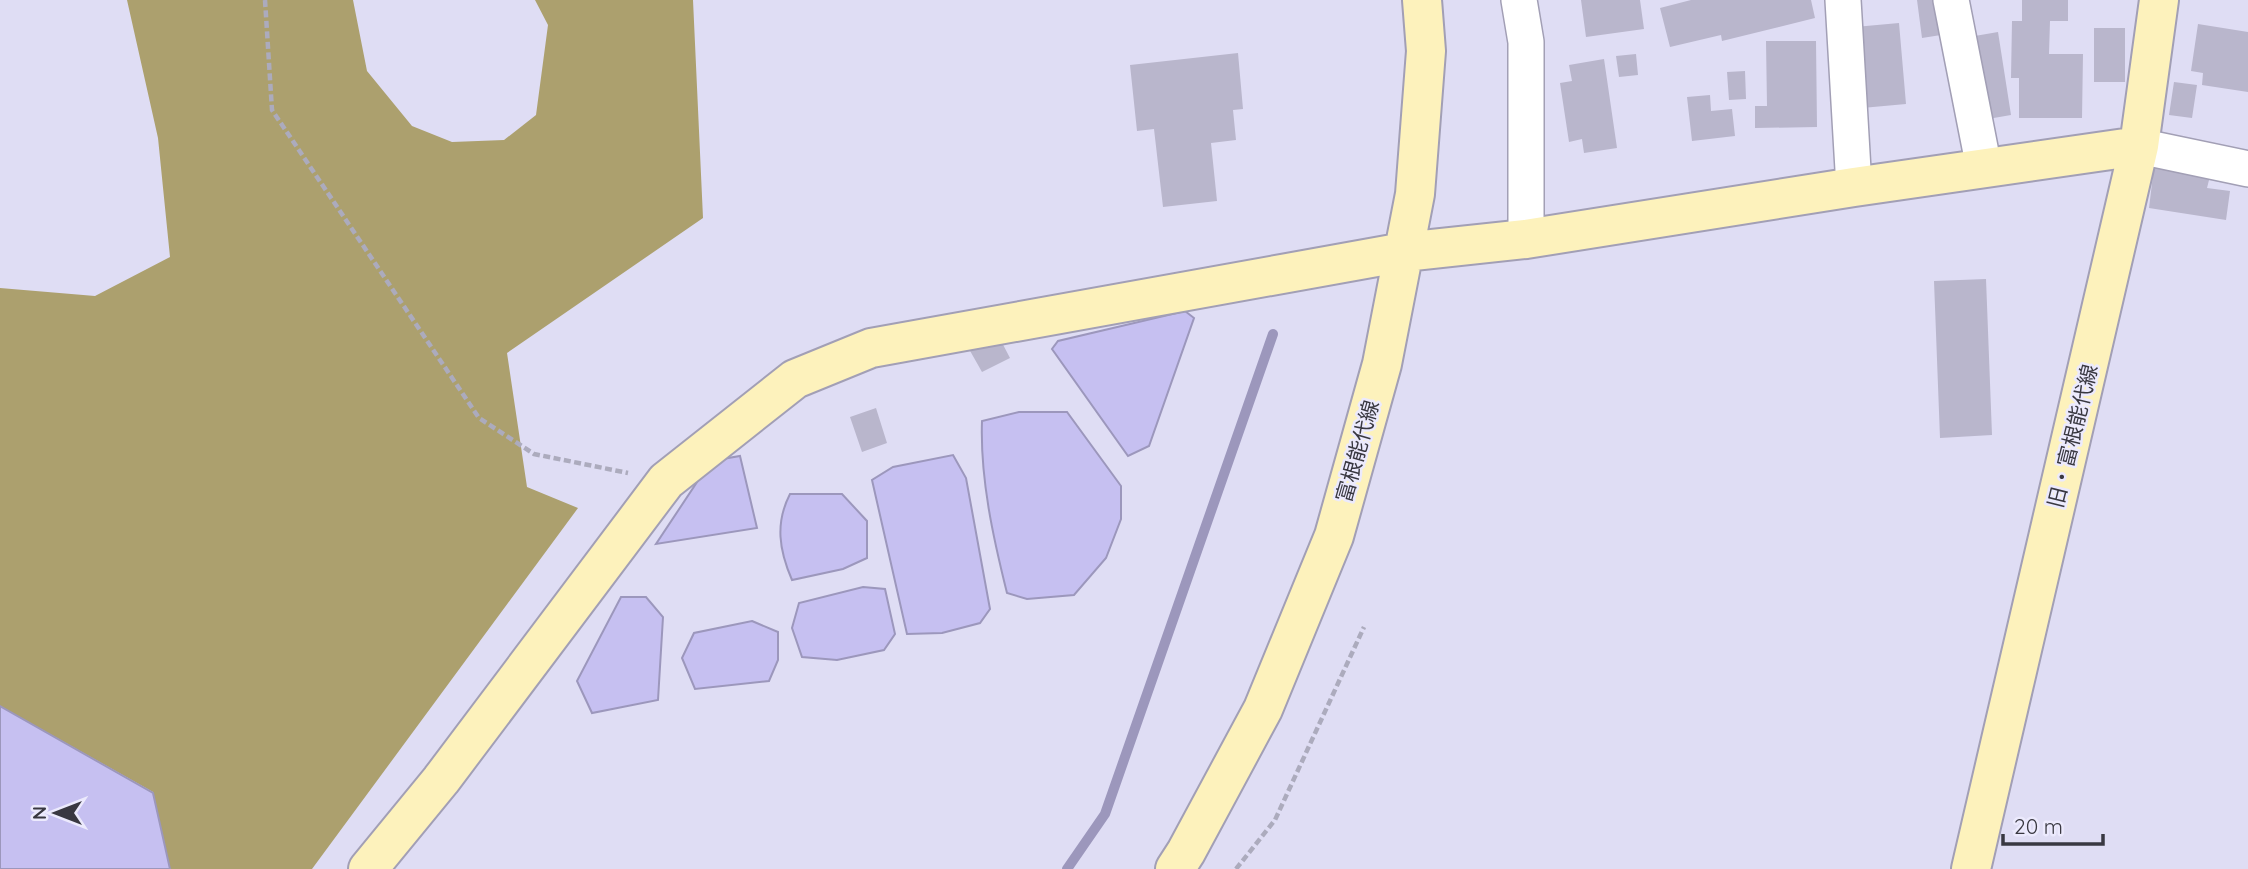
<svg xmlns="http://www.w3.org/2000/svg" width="2248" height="869" font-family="Quicksand,'Noto Sans JP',sans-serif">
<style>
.forest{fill:#aca06e}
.water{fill:#c6c0f1;stroke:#9c97bc;stroke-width:2}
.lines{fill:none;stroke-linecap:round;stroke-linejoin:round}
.stream{stroke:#9c97bc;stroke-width:10}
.building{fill:#b9b6cc}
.street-casing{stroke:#a29fb5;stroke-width:38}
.secondary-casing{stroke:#a29fb5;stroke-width:42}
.path{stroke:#acabbd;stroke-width:4.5;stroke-dasharray:7 3.5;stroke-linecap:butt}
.street{stroke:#fff;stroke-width:35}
.secondary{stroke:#fdf2bc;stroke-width:38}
.labels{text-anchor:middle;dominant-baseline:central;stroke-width:5;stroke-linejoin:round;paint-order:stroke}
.street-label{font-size:21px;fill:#393841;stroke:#eceafd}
</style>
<rect width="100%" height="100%" fill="#dfddf4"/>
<path class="forest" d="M127 0H353L367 71 412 126 452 142 504 140 536 115 548 25 535 0H693L703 218 507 353 527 487 578 508 312 869H170L153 792 0 706V288L95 296 170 257 158 138Z"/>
<path class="water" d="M1185 311 1194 318 1149 446 1128 456 1052 349 1058 341Z
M1019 412H1067L1121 486V519L1106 558 1074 595 1027 599 1007 593C993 537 980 478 982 421Z
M953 455 966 478 990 609 980 623 942 633 907 634 872 480 893 467Z
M740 456 757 528 656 544 711 461Z
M790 494H842L867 521V558L843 569 792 580C779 550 775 523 790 494Z
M863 587 885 589 895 634 884 650 837 660 802 657 792 628 799 603Z
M621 597H646L663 617 658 700 592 713 577 681Z
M752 621 778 632V660L769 681 695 689 682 658 694 633Z
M0 706 153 793 170 869H0Z"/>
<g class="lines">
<path class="stream" d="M1067 869 1105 814 1273 334"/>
</g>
<path class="building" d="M1581 0H1640L1644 29 1586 37Z
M1691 0H1811L1815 18 1722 41 1721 35 1670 47 1660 8Z
M1917 0H1936L1941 35 1922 38Z
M2022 0H2068V21H2050L2049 54H2083L2082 118H2019V78H2011L2012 21H2022Z
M1899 23 1906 104 1862 108 1855 27Z
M2198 24 2248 32V92L2202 85 2203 73 2191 71Z
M2094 28H2125V82H2094Z
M1998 32 2011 115 1982 120 1969 37Z
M1766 41H1816L1817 127 1755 128V106H1767Z
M1238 53 1243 109 1233 110 1236 140 1211 143 1217 201 1163 207 1154 129 1137 131 1130 65Z
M1636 54 1638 75 1619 77 1616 56Z
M1604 59 1617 148 1584 153 1582 139 1569 142 1560 83 1572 81 1569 65Z
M1745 71 1746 99 1729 100 1727 72Z
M2174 82 2197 85 2192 118 2169 115Z
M1710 95 1711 111 1732 109 1735 136 1692 141 1687 97Z
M2154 167 2210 176 2207 188 2230 191 2226 220 2149 208Z
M1986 279 1992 435 1940 438 1934 281Z
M998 335 1010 358 982 372 969 349Z
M876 408 887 443 862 452 850 417Z"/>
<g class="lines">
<defs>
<path id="street" d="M1519 0 1526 42V239
M1843 0 1854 187
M1951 0 1984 168
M2139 146 2248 169"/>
<path id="secondary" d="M368 869 441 780 666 481 795 379 871 348 1404 252 1526 239 1854 187 2139 146
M1175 869 1186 852 1263 709 1334 536 1382 364 1415 194 1426 51 1422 0
M1971 869 2139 146 2159 0"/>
</defs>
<use href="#street" class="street-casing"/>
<use href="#secondary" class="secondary-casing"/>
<path class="path" d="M265 0 272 110 479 418 534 454 628 473
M1236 869 1275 820 1364 627"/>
<use href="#street" class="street"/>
<use href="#secondary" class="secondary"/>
</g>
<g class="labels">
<g class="street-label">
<text transform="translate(2072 436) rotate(-76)">旧・富根能代線</text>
<text transform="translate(1357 451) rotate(-74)">富根能代線</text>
</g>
</g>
<g transform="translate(56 813) rotate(270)" stroke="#eceafd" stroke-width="5" paint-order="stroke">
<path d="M0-5L12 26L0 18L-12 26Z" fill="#393841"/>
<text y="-10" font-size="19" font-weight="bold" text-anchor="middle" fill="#393841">N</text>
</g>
<path d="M2003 834v10h100v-10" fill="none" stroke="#393841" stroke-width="3.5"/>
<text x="2014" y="834" font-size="21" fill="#393841" stroke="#eceafd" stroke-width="5" paint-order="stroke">20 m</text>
</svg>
